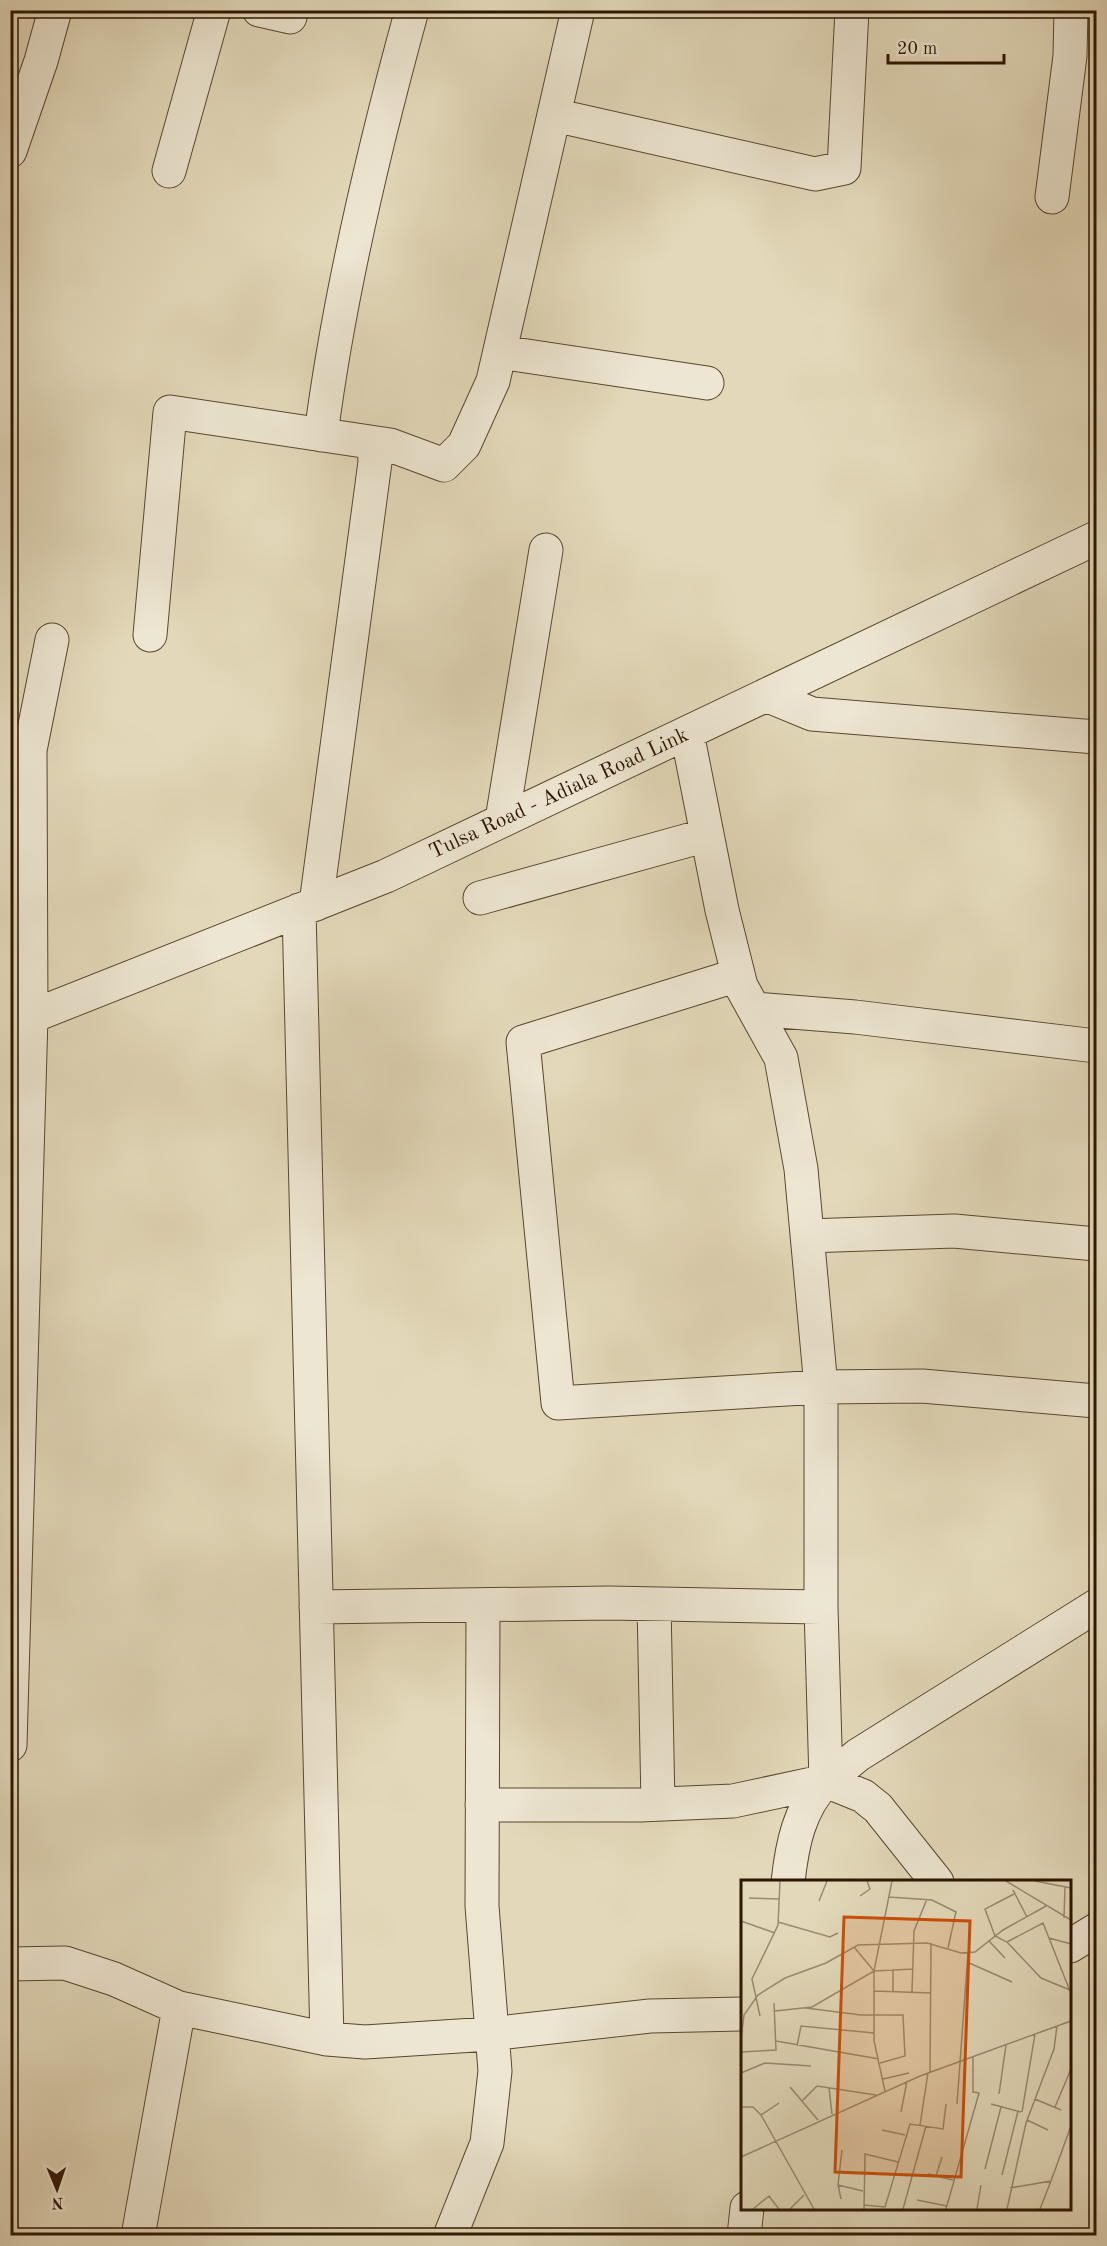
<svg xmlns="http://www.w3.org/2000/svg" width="1107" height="2246" font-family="'Old Standard TT',serif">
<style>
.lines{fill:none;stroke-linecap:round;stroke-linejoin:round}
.street-casing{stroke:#5a472e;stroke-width:35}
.street{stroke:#ede6d2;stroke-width:33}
.labels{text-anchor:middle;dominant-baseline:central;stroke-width:4.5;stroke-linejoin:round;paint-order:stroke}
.street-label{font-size:21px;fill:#2d1600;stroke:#ede6d2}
.inset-road{fill:none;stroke:#9a8b70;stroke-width:1.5}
.view{fill:#cc4f0a;fill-opacity:0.15;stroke:#cc4f0a;stroke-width:3}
.inset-edge{fill:none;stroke:#2d1600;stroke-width:3}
</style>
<rect width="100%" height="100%" fill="#e3d9ba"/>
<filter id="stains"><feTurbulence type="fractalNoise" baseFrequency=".00333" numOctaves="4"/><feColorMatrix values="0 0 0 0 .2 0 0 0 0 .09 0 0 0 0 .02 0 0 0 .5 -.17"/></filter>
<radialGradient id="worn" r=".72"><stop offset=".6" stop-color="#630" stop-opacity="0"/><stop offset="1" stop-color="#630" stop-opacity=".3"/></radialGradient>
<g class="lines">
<defs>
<path id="street" d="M259 10 290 17
M554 115 815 174 844 168 852 10
M10 151 41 61 55 10
M169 171 214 10
M1052 197 1070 56 1071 10
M500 352 707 383
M321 435C339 294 374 148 412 10
M150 635 170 412 390 445 444 465 464 445 493 381 578 10
M766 695 812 714 1096 737
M687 733 722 910 741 986 781 1058 801 1169 821 1387V1607L826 1781C799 1808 792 1845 788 1882
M502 820 546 550
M480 898 707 835
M316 904 375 462 374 443
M299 910 327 2039
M738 975 523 1042 558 1403 821 1387 922 1386 1096 1401
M754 1009 855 1017 1096 1046
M10 1025 386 876 1096 538
M807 1236 954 1231 1096 1244
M654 1604 658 1804
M316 1607 609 1603 821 1607
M10 1745 31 1017 30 750 52 640
M826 1781 863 1796 878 1808 937 1882
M482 1805H640L733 1801 826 1781 858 1755 1096 1606
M1070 1946 1096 1930
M10 1964 65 1963 114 1979 179 2008 327 2039 365 2042 490 2034 650 2016 742 2014
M138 2236 179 2008
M450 2236 487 2143 495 2071 482 1906 483 1605
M744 2236 747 2208"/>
</defs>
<use href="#street" class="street-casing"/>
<use href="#street" class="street"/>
</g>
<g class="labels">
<g class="street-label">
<text transform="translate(559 794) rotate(-25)">Tulsa Road - Adiala Road Link</text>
</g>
</g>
<g transform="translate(741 1880)">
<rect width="330" height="330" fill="#e3d9ba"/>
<path class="inset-road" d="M265 1 330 40M294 1 330 8M272 10 286 37M273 14 244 29 254 56 266 62 300 98 329 110M119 16 129 9 126 1M148 17 191 20 215 32 207 68M8 18 39 19M78 21 86 1M323 38 324 6M0 41 34 53M37 42 89 57 97 53M308 58 330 64M248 61 264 78M266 62 302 43 329 111M113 67 133 91M226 82 271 102M133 111 190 113M152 112V89M171 112 173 51 186 19M65 128 120 135H162L164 176 139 183M34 131 71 127 133 91 172 89M19 136 11 99 37 45 39 1M0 159 3 135 17 115 44 98 85 83 117 65 186 63 220 73 234 72 262 50 305 26M35 161 138 179M56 166 60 146 133 153M0 172 35 170 33 123M189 192 190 63M0 193 24 183 70 186M142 199 168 193M49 207 77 240M88 208 91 234M144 211 133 161V91L151 1M258 214 265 165M294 219 320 230M61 221 76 206 135 215M216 224 227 73M250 224 280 232M0 227H12L20 235 73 329M314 227 330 189M160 232 166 201M281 232 294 154M20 235 38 223M286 240 307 250M179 245 187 193M141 250 164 255M0 277 179 196 330 141M244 289 260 227M187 294 212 300M261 295 277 231M195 296 201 277M97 305 122 311M269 308 310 301 330 246M100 319 97 305 101 270M176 320 206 326M123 325 144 327 169 244 202 249 205 224M12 329 28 316 38 329M49 329 63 315M123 329 124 274 157 282M162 329 185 246M205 329 238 213 232 212V177M236 329 240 305M266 329 285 243 313 169 316 146M299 329 310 301"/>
<path class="view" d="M103 37 229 41 220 297 94 292Z"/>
<rect width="330" height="330" class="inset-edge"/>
</g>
<rect width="1107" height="2246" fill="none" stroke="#e3d9ba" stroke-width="36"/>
<rect x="12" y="12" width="1083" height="2222" fill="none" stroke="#2d1600" stroke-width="3"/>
<rect x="18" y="18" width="1071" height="2210" fill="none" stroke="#2d1600" stroke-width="1.5"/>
<g transform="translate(57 2189) rotate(178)" stroke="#ede6d2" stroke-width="4.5" paint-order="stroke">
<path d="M0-4.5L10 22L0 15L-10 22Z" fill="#2d1600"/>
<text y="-9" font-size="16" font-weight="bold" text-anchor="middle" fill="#2d1600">N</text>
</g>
<path d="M888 54v9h116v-9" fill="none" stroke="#2d1600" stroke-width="3"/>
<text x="897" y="54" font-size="18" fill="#2d1600" stroke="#ede6d2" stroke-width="4.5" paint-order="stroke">20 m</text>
<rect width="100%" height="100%" filter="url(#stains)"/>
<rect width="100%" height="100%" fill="url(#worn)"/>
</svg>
